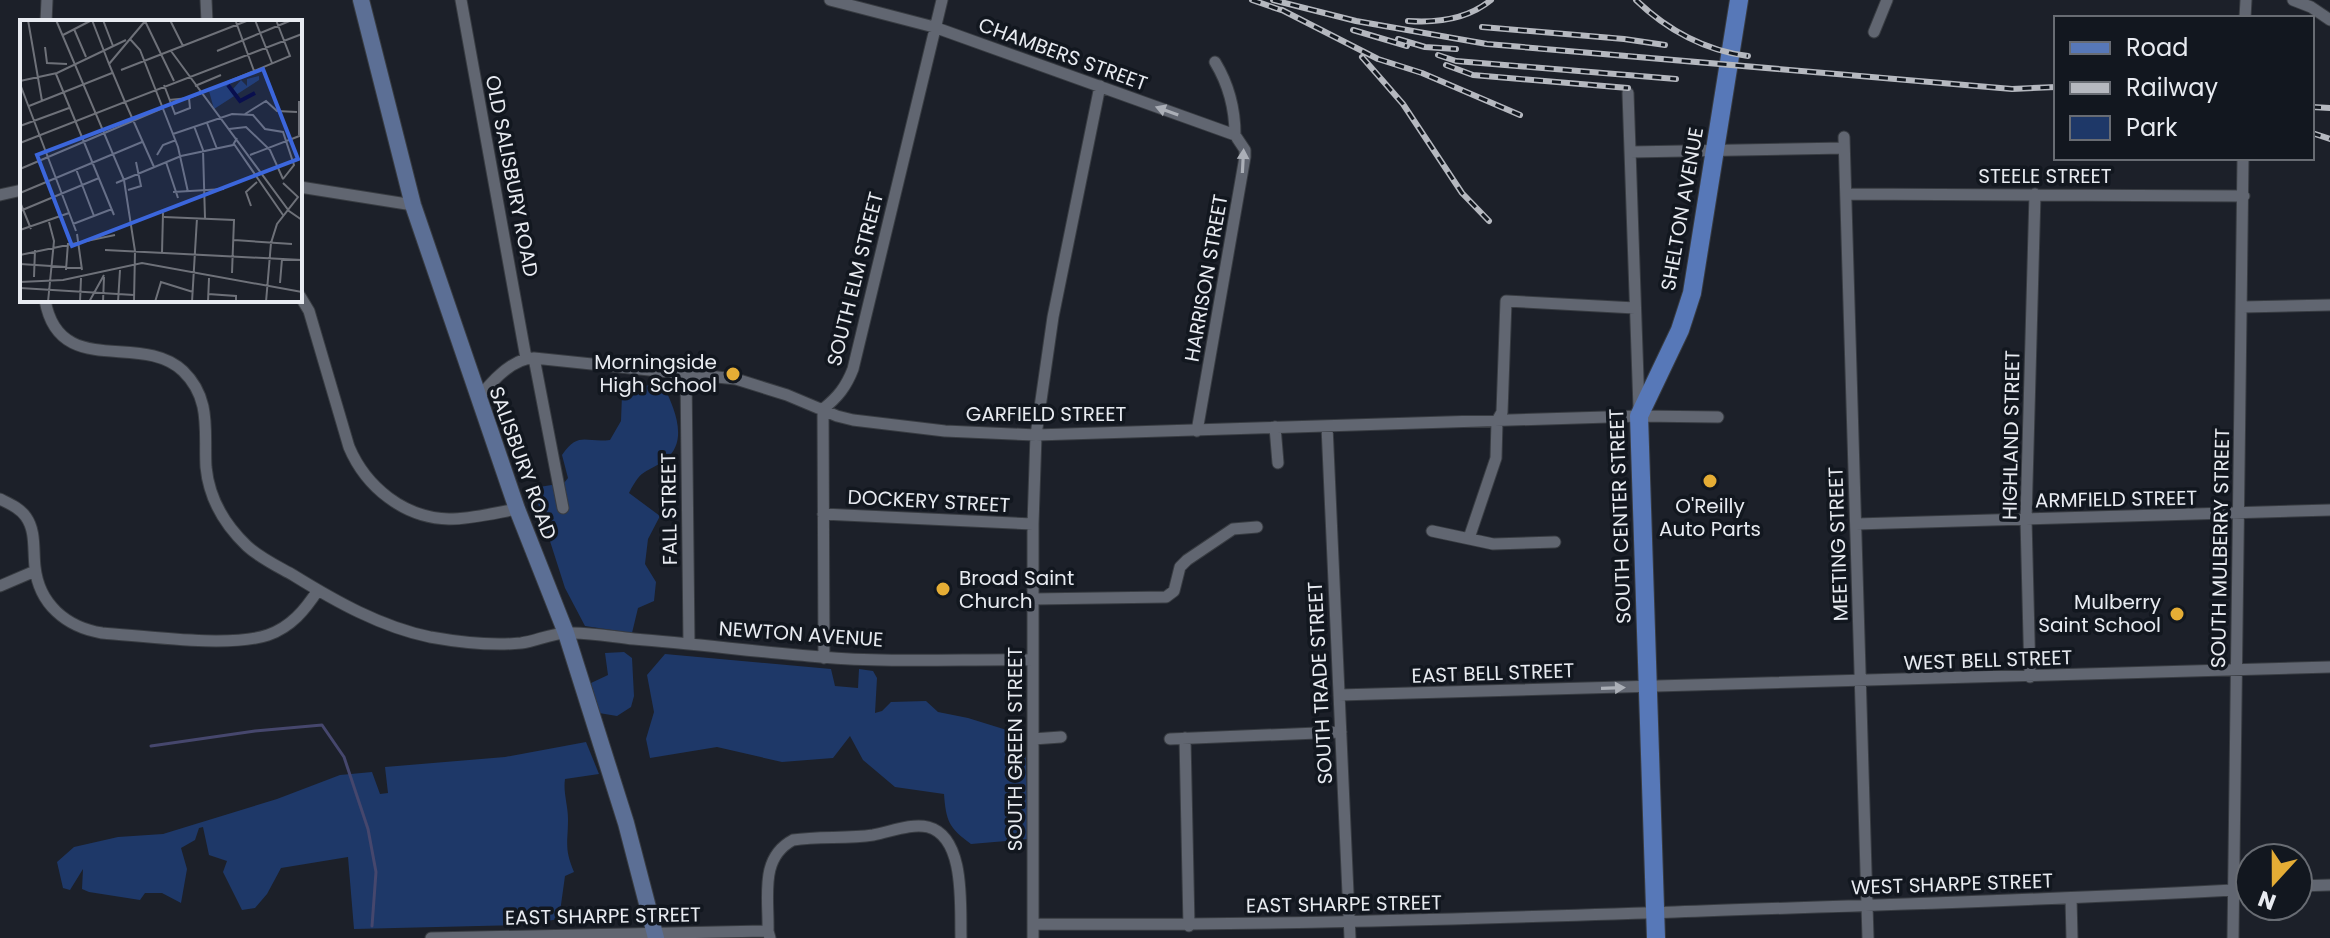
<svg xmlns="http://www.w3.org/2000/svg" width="2330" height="938" font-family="Poppins,sans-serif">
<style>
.green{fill:#1e3868}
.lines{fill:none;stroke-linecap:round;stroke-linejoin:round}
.stream{stroke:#46476d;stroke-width:3}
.street-casing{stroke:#383c42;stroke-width:13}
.secondary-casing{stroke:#383c42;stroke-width:18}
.primary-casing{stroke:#383c42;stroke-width:20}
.street{stroke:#616671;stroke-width:11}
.secondary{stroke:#5c6f95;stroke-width:16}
.primary{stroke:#5778b8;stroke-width:18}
.rail-casing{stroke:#b5b8bf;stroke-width:6}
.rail{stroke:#12171f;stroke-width:3;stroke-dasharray:9;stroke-linecap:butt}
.oneway{fill:#abafb7}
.poi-dot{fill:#e5ad35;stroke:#12171f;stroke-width:3}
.labels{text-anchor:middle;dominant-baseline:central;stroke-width:7;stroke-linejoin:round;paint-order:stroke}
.street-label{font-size:20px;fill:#e8ebf1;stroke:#12171f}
.poi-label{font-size:20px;fill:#e8ebf1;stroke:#12171f;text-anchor:end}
.inset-river{fill:none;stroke:#000135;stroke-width:4}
.inset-road{fill:none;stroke:#6e7179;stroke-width:2}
.view{fill:#3b66dc;fill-opacity:0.15;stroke:#3b66dc;stroke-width:4}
.inset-edge{fill:none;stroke:#e8ebf1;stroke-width:4}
</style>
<rect width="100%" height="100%" fill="#1c2029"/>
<path class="green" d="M628 384 664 387C674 407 689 441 666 459 645 475 643 466 629 493L660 516 648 539 645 564 656 582 654 601 638 608 632 633 585 626 565 588 533 488 564 483 568 478 562 455C579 431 585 443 610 440L621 421 622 395Z
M624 652 632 658 634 696 631 707 617 716 599 713 591 683 608 675 605 653Z
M665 654 831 669 835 686 858 688 859 669 873 671 877 678 875 713 882 711 891 702 926 701 938 712 968 718 1020 734 1026 759 1028 839 971 844C949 828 946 821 944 794L895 787 863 760 850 736 833 758 782 762 717 747 650 758 646 739 654 712 647 675Z
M586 742 599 774 565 779C563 793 568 805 568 819 568 844 564 848 574 872L565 876 559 919 523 925 354 929 348 857 281 868 267 894 255 908 242 910 223 872 227 861 209 855 203 827 199 828 195 840 181 848 187 869 181 903 162 893H145L140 900 89 892 82 889 83 869 70 890 63 888 57 862 74 847 118 837 163 834 277 799 340 775 372 772 380 794 388 793 385 767 505 757Z"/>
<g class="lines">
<path class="stream" d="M151 746 255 731 322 725 344 757 368 829 376 872 372 926"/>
<defs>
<path id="street" d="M206 0 207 22
M461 0 526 358
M830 0 934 27 1235 135
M2293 0 2311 7 2330 20
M2245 18 2246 0
M46 22 47 0
M1874 32 1887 0
M1215 62C1229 85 1235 108 1235 135
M1628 93 1639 408
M1844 137 1868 938
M1630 152 1844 148
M300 187 413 205
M1846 194 2244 196
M0 195 22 190
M300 296 309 311 349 447C366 487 404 518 449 519 472 519 495 513 517 509
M45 300C59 380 141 331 183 371 212 399 204 432 206 467 209 498 225 525 247 546 260 558 277 566 293 575 335 601 381 627 430 637 458 642 493 646 521 643 536 641 552 633 568 633 590 632 613 637 634 639 697 644 759 652 821 657 891 663 963 659 1033 660
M2242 307 2330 305
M534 358 563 508
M686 374 689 643
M478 399C491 382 512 358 534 358L736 379 787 395 837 416 853 420 945 431 1036 435 1639 416 1718 417
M1327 426 1350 938
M1275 427 1278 463
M1197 431 1245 157V150L1235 135
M0 499C10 504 20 508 26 517 36 531 33 550 35 567 39 604 66 627 102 633 145 636 229 648 268 635 291 627 305 610 318 590
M823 514 1033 524
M1856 524 2330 510
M1432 531 1493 544 1555 542
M1469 538 1496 458 1497 421 1502 412 1506 301 1635 308
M0 586 35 571
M1033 599 1166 597 1174 591 1180 567 1187 560 1233 529 1257 527
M824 658 823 409C838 397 846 387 853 369L942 0
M2030 677 2026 519 2035 194
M1339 695 2330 667
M1185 738 1189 926
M1033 739 1061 737
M1170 739 1341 732
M2298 886 2330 885
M2071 898 2072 938
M1033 924C1247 926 1461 919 1675 912 1867 905 2059 900 2250 889
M431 938 768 931
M770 938 768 931C769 897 759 858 793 840 820 836 846 839 873 835 890 832 911 823 928 827 966 837 960 907 961 938
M1033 938V524L1036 435 1053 317 1100 86
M2233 938 2243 158"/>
<path id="secondary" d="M361 0 413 205 517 509 566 633 626 823 656 938"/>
<path id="primary" d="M1656 938 1639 416 1680 330 1692 293 1739 0"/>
</defs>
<use href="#street" class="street-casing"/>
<use href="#secondary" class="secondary-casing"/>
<use href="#primary" class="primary-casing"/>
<use href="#street" class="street"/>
<use href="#secondary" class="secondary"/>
<use href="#primary" class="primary"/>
<defs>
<path id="rail" d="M1252 0 1281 10
M1273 0 1356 21 1487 44 2012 89 2056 87
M1636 0C1667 30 1706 51 1748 56
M1282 10 1378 59 1422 73 1520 115
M1408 21C1436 23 1468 19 1491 0
M1482 27 1624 39 1665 45
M1353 30 1407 46
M1398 39 1425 47 1456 49
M1438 55 1456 61 1676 79
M1362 57 1403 104 1462 193 1489 221
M1446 65 1473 75 1628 88
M2312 107 2330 108
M2312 133 2330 139"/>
</defs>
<use href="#rail" class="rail-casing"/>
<use href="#rail" class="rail"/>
</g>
<defs><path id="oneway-solid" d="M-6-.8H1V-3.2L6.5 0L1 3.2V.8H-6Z" transform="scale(2)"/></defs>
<g class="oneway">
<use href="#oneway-solid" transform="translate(1167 111) rotate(-160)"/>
<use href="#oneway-solid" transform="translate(1243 161) rotate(-87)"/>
<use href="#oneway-solid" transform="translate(1613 688) rotate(-2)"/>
</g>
<g class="poi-dot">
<circle cx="733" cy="374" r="8"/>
<circle cx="1710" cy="481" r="8"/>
<circle cx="943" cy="589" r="8"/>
<circle cx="2177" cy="614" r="8"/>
</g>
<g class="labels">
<g class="street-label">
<text transform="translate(1063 54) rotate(20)">CHAMBERS STREET</text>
<text transform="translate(512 176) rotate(79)">OLD SALISBURY ROAD</text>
<text x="2045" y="176">STEELE STREET</text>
<text transform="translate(1682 209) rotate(-80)">SHELTON AVENUE</text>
<text transform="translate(1206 278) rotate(-80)">HARRISON STREET</text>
<text transform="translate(855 279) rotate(-76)">SOUTH ELM STREET</text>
<text x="1046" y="414">GARFIELD STREET</text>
<text transform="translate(2011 435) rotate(-89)">HIGHLAND STREET</text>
<text transform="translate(523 463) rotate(70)">SALISBURY ROAD</text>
<text transform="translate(2116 499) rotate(-1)">ARMFIELD STREET</text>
<text transform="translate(929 501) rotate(3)">DOCKERY STREET</text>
<text transform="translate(669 509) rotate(-91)">FALL STREET</text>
<text transform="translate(1620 516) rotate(-92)">SOUTH CENTER STREET</text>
<text transform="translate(1838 544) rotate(-92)">MEETING STREET</text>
<text transform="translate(2220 548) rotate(-89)">SOUTH MULBERRY STREET</text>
<text transform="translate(801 634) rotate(4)">NEWTON AVENUE</text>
<text transform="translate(1988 660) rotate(-2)">WEST BELL STREET</text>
<text transform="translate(1493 673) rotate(-2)">EAST BELL STREET</text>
<text transform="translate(1320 683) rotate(-93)">SOUTH TRADE STREET</text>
<text transform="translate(1015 749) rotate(-90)">SOUTH GREEN STREET</text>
<text transform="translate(1952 884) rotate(-2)">WEST SHARPE STREET</text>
<text transform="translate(1344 904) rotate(-1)">EAST SHARPE STREET</text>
<text transform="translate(603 916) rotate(-1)">EAST SHARPE STREET</text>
</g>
<g class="poi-label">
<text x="717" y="362">Morningside<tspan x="717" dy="23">High School</tspan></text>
<text x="1710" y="506" text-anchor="middle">O'Reilly<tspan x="1710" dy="23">Auto Parts</tspan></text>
<text x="959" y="578" text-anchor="start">Broad Saint<tspan x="959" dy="23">Church</tspan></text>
<text x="2161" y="602">Mulberry<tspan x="2161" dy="23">Saint School</tspan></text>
</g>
</g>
<g transform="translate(20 20)">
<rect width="282" height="282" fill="#1c2029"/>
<path d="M239 56V60L194 89 189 71 209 63 213 69 221 60 227 66V59Z" fill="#1e3868"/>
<path class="inset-river" d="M208 65 220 81 235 73"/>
<path class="inset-road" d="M8 0 22 81M36 0 104 160 115 231 114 282M72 0 89 44M83 0 93 26M150 0 163 26M235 0 252 43M125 1 154 61M216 2 234 51M54 9 66 37M43 15 72 0M110 19 120 30 158 127 168 172M25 27 27 43 47 44M151 31 269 191 282 200M197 31 272 0M101 50 229 0M36 54 94 195M0 61 37 53 106 20M0 64 56 211M144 65 155 94 170 88 169 78M175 66 201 55M149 80 169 78 270 36 256 0M9 86 92 53M225 94 246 81 257 91 277 92M187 103 197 129M0 106 49 88M174 106 183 130 185 198M209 109 226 107 250 130 263 159M153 114 212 94 233 95 245 109 263 112 274 145 263 159M279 115V81M0 123 105 82 89 44 126 0M214 124 263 195M137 135 143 125 156 120M230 135 282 115M146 142 158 178M134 147 105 82 282 14M0 149 143 88M56 149 74 196M96 163 161 136 213 125 217 118M108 170 121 166 116 142M153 172 204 169M0 173 122 122M0 182 11 209M231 186 226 172 237 162M0 191 79 158M144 197 214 200 212 253M53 204 92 189M0 210 49 193M57 214 62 250M214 220 272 224M85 230 282 240M142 233 143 193M0 235 95 215M0 244 62 248M46 250 48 223M14 257 15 230M0 262 43 260 122 243 282 272M260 263 262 239M0 268 114 275M188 274 216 276V282M28 282 34 221 29 202M60 282 61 258M69 282 84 255M83 282 84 257M98 282 100 250M135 282 141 262 173 272M172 282 177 198M188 282 189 258M246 282 251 223 257 204 278 177 263 163"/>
<path class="view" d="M243 49 278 139 52 226 17 135Z"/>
<rect width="282" height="282" class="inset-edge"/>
</g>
<rect x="2054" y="16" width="260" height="144" fill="#12171f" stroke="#686c73" stroke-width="2"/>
<rect x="2070" y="42" width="40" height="12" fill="#5778b8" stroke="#686c73" stroke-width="2"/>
<text x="2126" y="56" font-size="24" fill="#e8ebf1">Road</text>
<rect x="2070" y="82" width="40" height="12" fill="#b5b8bf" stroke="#686c73" stroke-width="2"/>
<text x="2126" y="96" font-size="24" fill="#e8ebf1">Railway</text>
<rect x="2070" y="116" width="40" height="24" fill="#1e3868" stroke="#686c73" stroke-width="2"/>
<text x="2126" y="136" font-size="24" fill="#e8ebf1">Park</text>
<g transform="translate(2274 882) rotate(201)"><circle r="38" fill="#12171f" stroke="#686c73" stroke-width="2"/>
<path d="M0-6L14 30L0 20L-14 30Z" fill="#e5ad35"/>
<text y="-12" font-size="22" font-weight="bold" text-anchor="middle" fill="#e8ebf1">N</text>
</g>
</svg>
